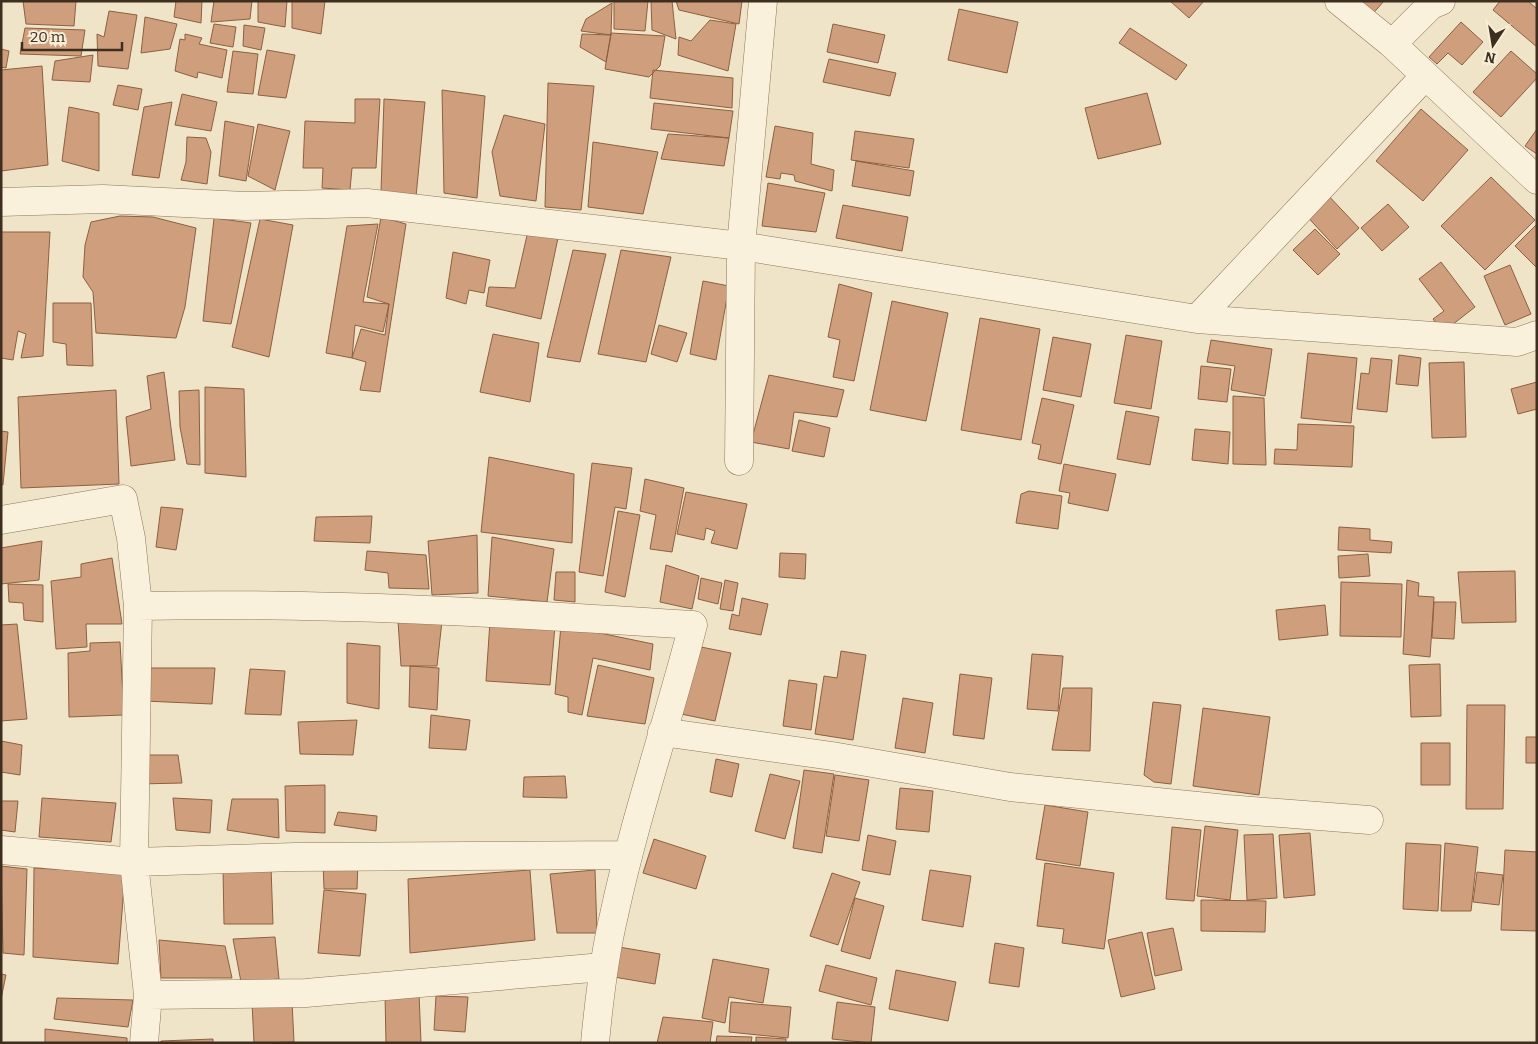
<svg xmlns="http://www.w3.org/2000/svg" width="1538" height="1044" font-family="Bitter,serif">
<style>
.building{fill:#cf9f7d;stroke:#8d5f41}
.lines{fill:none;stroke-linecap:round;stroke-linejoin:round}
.minor-casing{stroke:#8d765c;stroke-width:29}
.minor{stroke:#faf1dc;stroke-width:28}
</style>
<rect width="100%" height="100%" fill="#f0e4c8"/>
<path class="building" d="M23 1H76L74 26 26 24Z
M176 1H202L201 23 174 17Z
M214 1H252L250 19 211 22Z
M258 1H287L285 27 258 22Z
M292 1H325L321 34 292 28Z
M614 1H648L645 31 614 29Z
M651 1H672L676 39 652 30Z
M676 1H742L739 24 679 10Z
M1170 1H1204L1189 18Z
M1352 1H1384L1370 17Z
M1500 1H1528L1537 9V47L1493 10Z
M612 3 611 35 581 31 586 19Z
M959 9 1018 22 1007 73 948 60Z
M109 11 137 15 128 69 98 66 97 34 104 37Z
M145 17 177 24 170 49 141 53Z
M710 20 736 24 728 71 678 55 679 37 691 41Z
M1461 22 1483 42 1462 65 1448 53 1437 64 1429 57Z
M214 24 236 27 233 47 210 43Z
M833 24 885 35 878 63 827 52Z
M244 25 265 28 261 50 243 46Z
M25 28 85 30 81 56 20 54Z
M1130 28 1187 65 1176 80 1119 43Z
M611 33 665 36 660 66 649 77 605 69Z
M185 34 202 38 199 44 227 50 222 78 198 72 197 78 175 71 180 39 185 40Z
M582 34 611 35 606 62 580 47Z
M1 49 9 51 6 68 1 67Z
M267 50 295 55 286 98 258 95Z
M233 51 258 54 253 94 227 92Z
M1511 51 1537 74V78L1501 117 1473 92Z
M93 55 90 82 52 80 55 61Z
M829 59 896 73 890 96 823 82Z
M42 66 48 165 1 171V70Z
M653 70 733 78 732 108 650 98Z
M548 83 594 86 581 210 545 207Z
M118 85 142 89 138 110 113 105Z
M442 90 485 96 477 198 444 193Z
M1147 93 1161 144 1098 159 1085 108Z
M182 94 217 102 211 131 175 125Z
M355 99H380L376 168H352L350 190 322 188 323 168H303L305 121 355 123Z
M384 99 425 102 416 197 381 192Z
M172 102 159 178 132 175 144 107Z
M654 103 733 111 729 138 651 129Z
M69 107 99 113V171L62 161Z
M1421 109 1468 150 1423 201 1376 161Z
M504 115 545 124 536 201 500 196 492 152Z
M225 121 254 127 246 181 219 176Z
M258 124 290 131 275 190 248 176Z
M775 126 813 133 811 164 834 170 832 191 795 181 794 175 781 173 780 179 766 177Z
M1537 129V154L1525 146Z
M855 131 914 139 909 168 851 160Z
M668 134 729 138 724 166 661 159Z
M187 137 206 138 211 152 207 184 181 180 186 162Z
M593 142 658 152 643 214 588 207Z
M856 161 914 171 910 196 852 186Z
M1491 177 1535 220 1485 270 1441 226Z
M768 183 825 193 816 232 762 226Z
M1325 192 1359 228 1337 249 1303 212Z
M1388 204 1409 227 1382 251 1361 228Z
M843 205 908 217 902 251 836 238Z
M120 216 153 217 196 228 185 307 176 338 96 333 93 292 83 277 85 245 91 222Z
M381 217 406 224 380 392 360 390 366 362 352 358 361 329 385 335 389 304 367 297Z
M214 218 251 223 231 324 203 321Z
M260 219 293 225 269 357 232 347Z
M378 224 363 302 389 304 383 332 355 325 352 358 326 353 347 226Z
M1537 224V266L1536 267 1515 246Z
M1315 229 1340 254 1318 275 1293 250Z
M528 231 558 238 541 319 486 306 489 287 515 288Z
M1 232H50L43 356 21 358 26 334 18 331 13 360 1 358Z
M573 250 606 254 580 362 547 357Z
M621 250 671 257 646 362 598 354Z
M453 252 490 260 484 293 469 290 466 304 446 298Z
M1441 262 1475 307 1443 332 1433 319 1444 311 1419 279Z
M1510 265 1531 314 1505 325 1484 276Z
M703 281 729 286 716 360 690 354Z
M839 284 872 293 854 381 833 377 840 340 828 337Z
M892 301 948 313 926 421 870 410Z
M53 303H91L93 366 67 365 66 344 53 342Z
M980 318 1040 329 1021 440 961 430Z
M659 325 687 333 677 362 651 354Z
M493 334 539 343 530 402 480 392Z
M1126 335 1162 341 1151 409 1114 403Z
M1053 337 1091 344 1081 397 1043 390Z
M1211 340 1272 349 1265 396 1231 390 1235 366 1207 362Z
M1308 353 1357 358 1351 423 1301 418Z
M1399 355 1421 358 1418 386 1396 384Z
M1371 358 1392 360 1387 412 1357 409 1361 373 1369 374Z
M1464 362 1466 437 1432 438 1429 363Z
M1201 366 1231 369 1227 402 1198 399Z
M164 372 175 460 131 466 126 417 151 409 147 376Z
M769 375 844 390 837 417 794 412 789 449 751 442Z
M1537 382V409L1518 414 1511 389Z
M205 387 244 389 246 477 205 473Z
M116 390 119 484 21 488 18 397Z
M199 390 200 465 187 464 180 427 179 391Z
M1233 396 1264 398 1266 465 1233 464Z
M1042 398 1074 405 1061 464 1038 459 1041 445 1032 443Z
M1126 411 1159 417 1150 465 1117 459Z
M799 420 830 428 824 457 792 451Z
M1298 424 1354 426 1352 467 1274 464 1275 449 1297 450Z
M1195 429 1230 432 1228 464 1192 460Z
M1 431 8 432 3 485H1Z
M489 457 574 474 572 543 481 532Z
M592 463 632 468 626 509 615 507 603 576 579 572Z
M1064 464 1116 474 1108 511 1068 503 1070 493 1059 491Z
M645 479 684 488 672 552 650 549 656 515 640 511Z
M1029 491 1062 496 1058 529 1016 523 1021 494Z
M686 492 747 504 737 549 711 543 715 531 706 528 704 540 677 534Z
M161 507 183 509 176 550 156 547Z
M618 511 640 515 625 597 605 592Z
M372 516 370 543 314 541 316 517Z
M1339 527 1370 529V540L1392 542 1391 553 1338 550Z
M477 535 478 593 432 595 428 541Z
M492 537 554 549 547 602 488 596Z
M42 541 39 580 1 584V548Z
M367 551 426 555 429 589 389 588 388 573 365 570Z
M780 553 806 554 805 579 779 577Z
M1368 554 1370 576 1339 578 1338 556Z
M112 558 122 624H86L87 647 56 649 51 581 81 577V564Z
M666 565 699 576 692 609 660 602Z
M1515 571 1516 622 1462 623 1458 572Z
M556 572H575V602L554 600Z
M701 578 722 583 718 604 698 599Z
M725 580 738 583 733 611 720 609Z
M1407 580 1419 583 1418 596 1434 597 1430 657 1403 654Z
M1341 582 1402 584 1401 637 1340 636Z
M8 584 43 585V622L24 620 23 603 9 602Z
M742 598 768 604 761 635 729 629 732 614 739 616Z
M1434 602H1456L1454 639 1432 638Z
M1325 605 1328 635 1279 640 1276 610Z
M398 621H442L437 666H401Z
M490 621 555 625 550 685 486 681Z
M17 624 27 719 1 721V625Z
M561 625 653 644 650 670 593 658 582 715 568 712V697L555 694Z
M120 642 124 715 69 717 68 653 90 651V643Z
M347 643 380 646 379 709 347 703Z
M696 646 731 653 715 721 681 714Z
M841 651 866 655 853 740 815 734 824 676 837 678Z
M1032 654 1063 656 1058 711 1027 709Z
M1440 664 1441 716 1411 717 1409 665Z
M598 665 654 678 645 724 587 716Z
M410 666 439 668 437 710 409 707Z
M148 668H215L212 704 144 701Z
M250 669 285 671 281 715 245 714Z
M960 674 992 678 984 739 953 735Z
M789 680 817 684 811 730 783 726Z
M1063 688H1092L1090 751 1052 750Z
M903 698 933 703 925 753 895 748Z
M1153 702 1181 705 1171 784 1154 782 1144 775Z
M1467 705H1505L1503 809H1466Z
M1203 708 1270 717 1259 795 1193 786Z
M431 715 470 720 466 750 429 748Z
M357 720 353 755 300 754 298 722Z
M1526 737H1537V763H1526Z
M1 741 22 745 20 775 1 772Z
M1421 743H1450V785H1421Z
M138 755H178L182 783 139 784Z
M716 759 739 764 732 797 710 792Z
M804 770 834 774 822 853 793 848Z
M770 774 800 781 785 839 755 831Z
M835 775 869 780 859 841 826 836Z
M565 776 567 798 523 797 524 777Z
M325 785V833L286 831 285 786Z
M900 788 933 791 929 832 896 829Z
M42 798 116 803 111 842 39 837Z
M173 798 212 800 210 833 176 830Z
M232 799H278L279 838 227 830Z
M1 801H18L15 832 1 830Z
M1045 805 1088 812 1080 866 1036 859Z
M338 812 377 816 376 831 334 825Z
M1205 826 1238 830 1230 900 1197 896Z
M1172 827 1201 830 1194 901 1166 899Z
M1310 833 1315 895 1284 898 1279 835Z
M1273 834 1277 898 1247 900 1244 835Z
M868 835 896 841 890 875 862 870Z
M654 839 706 856 696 889 643 873Z
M1406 843 1441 845 1438 911 1403 909Z
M1445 843 1478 847 1471 911H1441Z
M1505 850 1537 852V931L1501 930Z
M358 861 357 889H324L323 862Z
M1045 863 1114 873 1104 949 1062 943 1064 929 1037 926Z
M1 866 27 869 24 955 3 953Z
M271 867 273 924H224L223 869Z
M34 868 125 873 118 964 33 957Z
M530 870 535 940 410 953 408 879Z
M595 870 597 933H557L550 874Z
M930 870 971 876 963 927 922 920Z
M1477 872 1503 875 1499 905 1473 902Z
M832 873 860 882 838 945 810 936Z
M324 890 366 894 360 956 318 953Z
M855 898 884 906 870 959 841 951Z
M1201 900 1266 901 1265 932 1201 931Z
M1173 928 1182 970 1155 976 1147 933Z
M1142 932 1155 989 1121 997 1108 940Z
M275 937 279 979 241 982 233 939Z
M159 940 225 946 232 978H161Z
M995 943 1024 948 1019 987 989 983Z
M619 947 660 954 655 984 614 977Z
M713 959 769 969 763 1003 729 997 725 1023 702 1018Z
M826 965 877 978 871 1005 819 991Z
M896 970 956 982 948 1021 889 1009Z
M1 974 6 975 1 999Z
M419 993 421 1043H386L385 994Z
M436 996 468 997 465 1032 434 1030Z
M57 998 133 1000 128 1027 54 1019Z
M292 1001 294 1042 254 1043 252 1003Z
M731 1002 791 1007 788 1038 729 1032Z
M837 1002 875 1007 871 1043 832 1039Z
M663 1017 713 1022 710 1043H657Z
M45 1029 127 1038V1043H45Z
M717 1036 752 1037 751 1043H716Z
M756 1037 786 1039V1043H756Z
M213 1039V1043H160L161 1041Z"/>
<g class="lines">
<defs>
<path id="minor" d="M1339 1 1392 44 1537 180
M1392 44 1431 5 1441 1
M1 202 103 199 245 206 367 203 741 246 1197 319 1517 342 1537 335
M1197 319 1425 76
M739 461 741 246 763 1
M1 520 123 499 131 538 138 606 134 862 148 995 144 1043
M138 606C323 602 508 613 693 625 668 722 635 817 614 915 604 957 599 1000 595 1043
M662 732 832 756 1010 787 1227 809 1369 820
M1 850 134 862 295 857 628 855
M148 995 306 993 603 967"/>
</defs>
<use href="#minor" class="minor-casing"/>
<use href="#minor" class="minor"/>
</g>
<rect width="1538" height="1044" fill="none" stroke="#3d2e20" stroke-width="5"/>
<g transform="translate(1493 45) rotate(192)" stroke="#f7eed8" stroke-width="4" paint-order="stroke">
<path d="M0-4L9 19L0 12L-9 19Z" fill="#3d2e20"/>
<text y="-8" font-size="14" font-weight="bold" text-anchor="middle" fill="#3d2e20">N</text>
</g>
<path d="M22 42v8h100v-8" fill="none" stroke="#3d2e20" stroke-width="2.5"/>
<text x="30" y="42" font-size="15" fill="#3d2e20" stroke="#f7eed8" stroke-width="4" paint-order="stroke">20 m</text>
</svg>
